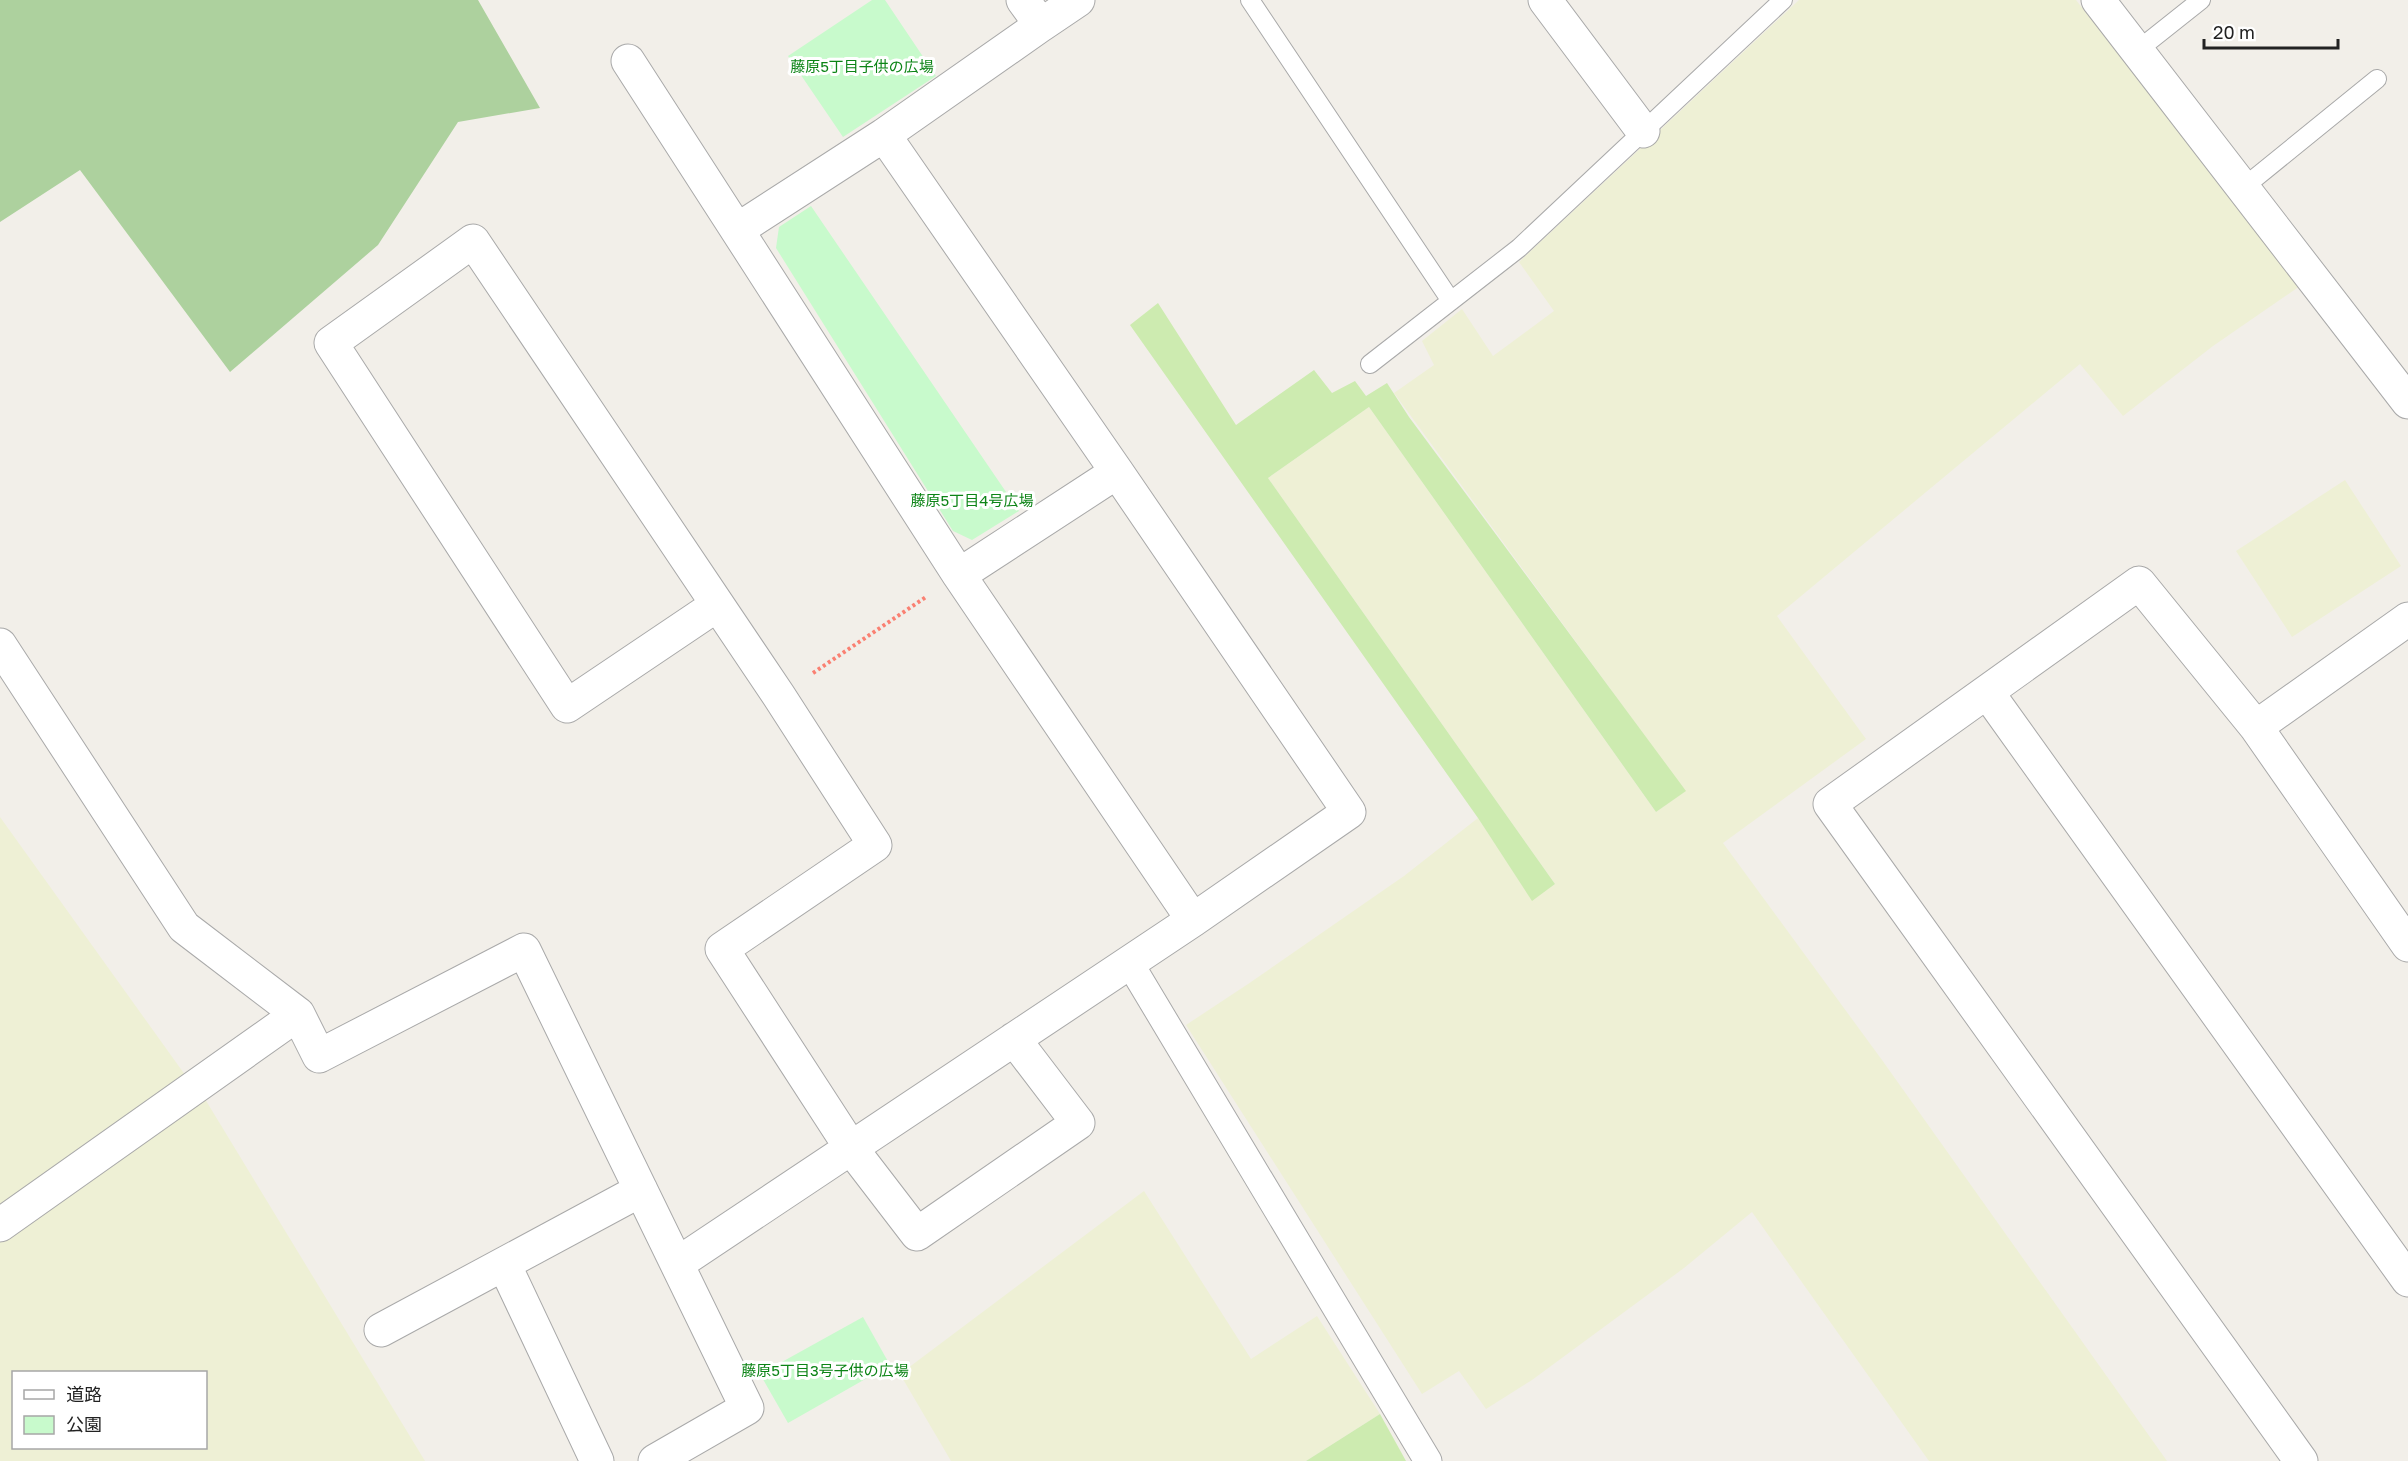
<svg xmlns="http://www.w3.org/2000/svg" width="2408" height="1461" font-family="'Golos Text','Noto Sans JP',sans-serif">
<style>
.farmland{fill:#eef0d5;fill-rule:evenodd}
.grass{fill:#cdebb0}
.forest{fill:#add19e}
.park{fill:#c8facc}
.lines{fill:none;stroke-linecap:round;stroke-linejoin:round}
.service-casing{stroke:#a9a9a9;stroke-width:20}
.pedestrian-casing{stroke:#a9a9a9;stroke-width:29}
.minor-casing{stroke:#a9a9a9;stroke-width:35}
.path{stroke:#fa8072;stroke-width:4;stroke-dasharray:3 3;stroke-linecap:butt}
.service{stroke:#fff;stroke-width:18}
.pedestrian{stroke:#fff;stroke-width:27}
.minor{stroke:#fff;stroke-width:33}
.labels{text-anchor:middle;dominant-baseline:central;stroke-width:6;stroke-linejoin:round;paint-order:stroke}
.park-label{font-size:15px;fill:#0c8416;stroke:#fff}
</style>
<rect width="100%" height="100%" fill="#f2efe9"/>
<path class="farmland" d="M1799 0H2076L2300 286 2213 346 2123 416 2080 364 1777 616 1866 739 1723 843 1882 1060 2167 1461H1929L1752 1212 1684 1268 1532 1380 1486 1409 1459 1371 1422 1394 1186 1025 1248 984 1404 876 1478 818 1532 900 1555 884 1268 478 1369 407 1656 812 1685 791 1394 393 1434 365 1422 341 1462 309 1493 356 1554 311 1519 262Z
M2345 480 2401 566 2292 637 2236 551Z
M0 817 188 1079 0 1209Z
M205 1099 425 1461H0V1238ZM14 1372H206V1448H14Z
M1144 1191 1251 1359 1317 1316 1380 1414 1306 1461H951L900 1374Z"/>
<path class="grass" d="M1158 303 1236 425 1314 370 1332 393 1355 381 1366 396 1387 383 1409 417 1686 791 1656 812 1369 407 1268 478 1555 884 1532 901 1478 818 1130 325Z
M1380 1414 1406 1461H1306Z"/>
<path class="forest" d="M0 0H478L540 108 458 122 378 245 230 372 80 170 0 222Z"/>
<path class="park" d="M872 0H885L936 76 843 137 788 56Z
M811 206 1019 511 972 540 953 531 776 248 779 227Z
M863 1317 890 1365 788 1423 760 1374Z"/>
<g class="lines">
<defs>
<path id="service" d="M1250 0 1451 301
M2138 50 2201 0
M2244 187 2377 79
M1370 364 1519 248 1783 0"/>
<path id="pedestrian" d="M1129 962 1428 1461"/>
<path id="minor" d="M1545 0 1643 131
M2098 0 2408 402
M1041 25 1078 0
M628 61 737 230
M884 135 737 230 959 575 1193 920
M959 575 1117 472
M717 605 567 706 331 343 473 241 779 696 875 845 722 949 851 1148 917 1234 1078 1123 1014 1039
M0 645 184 927 298 1014 319 1056 524 950 747 1408 655 1461
M1987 692 2408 1280
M2256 727 2408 619
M0 1225 298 1014
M504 1264 597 1461
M677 1264 1193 920 1349 812 1117 472 884 135 1041 25 1023 0
M381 1330 641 1190
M2301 1461 1830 804 2139 583 2256 727 2408 945"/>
</defs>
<use href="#service" class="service-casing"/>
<use href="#pedestrian" class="pedestrian-casing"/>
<use href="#minor" class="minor-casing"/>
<path class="path" d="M813 673 926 597"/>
<use href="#service" class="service"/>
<use href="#pedestrian" class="pedestrian"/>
<use href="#minor" class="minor"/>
</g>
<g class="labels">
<g class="park-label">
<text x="862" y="66">藤原5丁目子供の広場</text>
<text x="972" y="500">藤原5丁目4号広場</text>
<text x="825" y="1370">藤原5丁目3号子供の広場</text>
</g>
</g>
<rect x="12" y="1371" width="195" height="78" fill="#ffffff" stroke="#a7a7a7" stroke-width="1.5"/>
<rect x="24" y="1390" width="30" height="9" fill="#ffffff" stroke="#a7a7a7" stroke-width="1.5"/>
<text x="66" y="1401" font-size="18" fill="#222222">道路</text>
<rect x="24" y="1416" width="30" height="18" fill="#c8facc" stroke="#a7a7a7" stroke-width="1.5"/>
<text x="66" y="1431" font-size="18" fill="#222222">公園</text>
<path d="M2204 39v9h134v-9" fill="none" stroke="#222222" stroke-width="3"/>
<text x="2213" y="39" font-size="18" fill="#222222" stroke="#ffffff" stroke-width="4.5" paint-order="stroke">20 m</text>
</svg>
